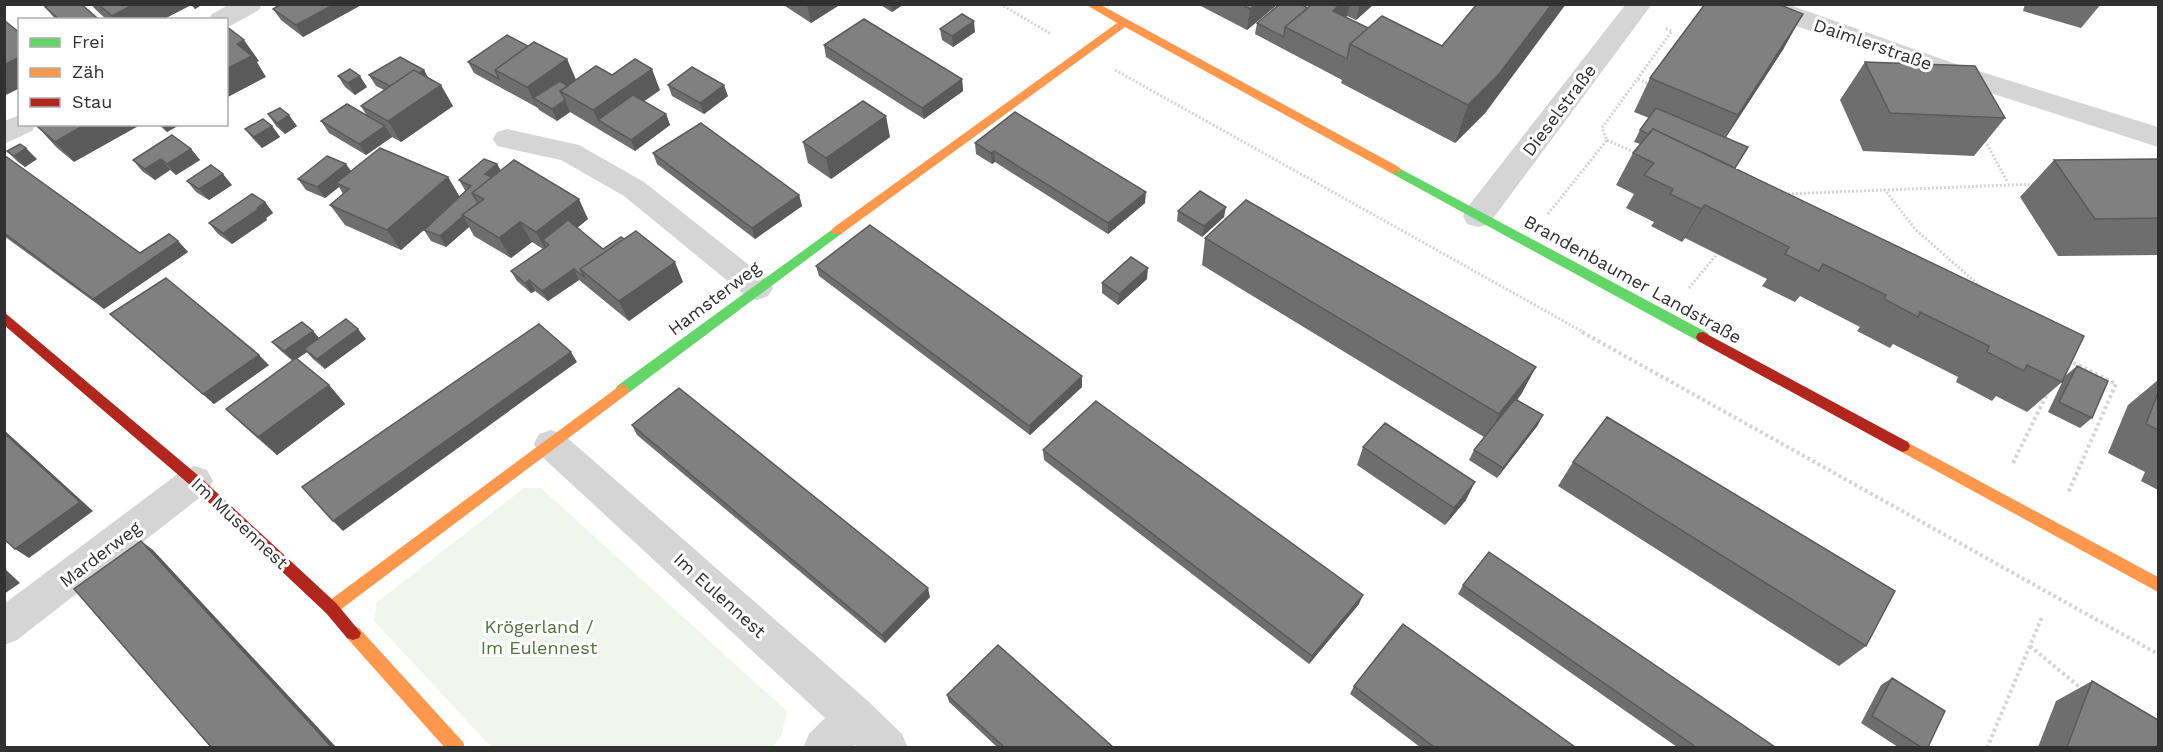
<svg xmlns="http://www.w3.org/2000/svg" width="2163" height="752" font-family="'Work Sans',sans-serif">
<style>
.green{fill:#f1f6ed}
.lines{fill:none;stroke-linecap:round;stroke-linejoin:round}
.path-far1{stroke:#d5d5d5;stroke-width:3;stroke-dasharray:2 2;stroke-linecap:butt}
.path{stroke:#d5d5d5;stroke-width:4;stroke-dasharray:3 3;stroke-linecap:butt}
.street{fill:#d5d5d5;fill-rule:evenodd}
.fast{fill:#63d668;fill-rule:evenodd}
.slow{fill:#ff974d;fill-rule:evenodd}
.jam{fill:#b3261e;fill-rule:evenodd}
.wall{fill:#6e6e6e}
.shaded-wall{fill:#5a5a5a}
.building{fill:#808080;stroke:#5a5a5a;stroke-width:1.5}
.labels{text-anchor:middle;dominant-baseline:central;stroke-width:6;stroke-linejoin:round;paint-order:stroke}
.street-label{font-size:18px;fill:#313131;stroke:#fff}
.park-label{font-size:18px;fill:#507239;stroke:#fff}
</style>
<rect width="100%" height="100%" fill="#fff"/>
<path class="green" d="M524 488H541L787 711 781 737 771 748 491 747 374 621 377 602Z"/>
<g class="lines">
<path class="path-far1" d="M1000 4 1051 34
M1115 70 1585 333
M1638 79 1653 86
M1983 137 2008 183
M1607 140 1638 154
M1884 189 1916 230 1982 288
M1784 194 2035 184
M1548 214 1607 140 1602 128 1672 31 1664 28
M1689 288 1717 254"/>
<path class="path" d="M1582 332 2158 654
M2068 360 2116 384 2068 493
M2013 463 2047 394
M2030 646 2083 690
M1987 748 2042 617"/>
<path class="street" d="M230 4H262L259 10 230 26 226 27V20H208L212 14Z
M1626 4H1652L1489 224 1478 227 1467 224 1463 216 1467 208Z
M1748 4H1787L1953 63 2158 127V147L1935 75 1751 10Z
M20 115V124H36L32 131 4 144V121Z
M507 129 579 145 644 182 768 280 773 288 768 296 757 300 746 296 624 196 561 160 497 146 493 139 497 132Z
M551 430 563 434 869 702 902 734 908 748H858L855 745 852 748H803L809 734 825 718 539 454 534 444 539 434Z
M195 466 207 470 213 481 207 492 17 640 4 645V604L183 470Z"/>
<path class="fast" d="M1395 166 1708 333 1710 337 1708 341H1698L1391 173 1389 170Z
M837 226 843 231 841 234 627 394H617L615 390 617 386Z"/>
<path class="slow" d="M1085 4H1099L1399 167 1401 170 1399 173H1391L1125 27 841 234H833L831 231 833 228 1117 23Z
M622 384 627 386 629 390 627 394 336 613 331 615 326 613 323 608 326 603Z
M1903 440 2158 577V592L1898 450 1896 446 1898 442Z
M353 626 359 628 463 742 465 748H445L347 638 345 633 347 628Z"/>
<path class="jam" d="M4 312 200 477 336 603 361 633 359 638 353 640 347 638 326 613 190 485 4 325Z
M1703 332 1908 442 1910 446 1908 450 1903 452 1898 450 1698 341 1696 337 1698 333Z"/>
</g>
<path class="wall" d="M91 4H203L195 9 191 5 162 20H107L95 9Z
M363 4 303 37 281 20 273 9Z
M782 4H841L811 23Z
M879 4H904L892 12Z
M1197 4H1278L1247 30Z
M1312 4H1374L1356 20 1347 16 1346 17 1486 112 1455 143 1341 83 1342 80 1255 34 1257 23 1308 8Z
M2025 4H2101L2081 28 2023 11Z
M45 7 98 20H56Z
M940 29 975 32 953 47 942 40Z
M824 45 962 79 963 91 924 119 826 57Z
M528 46 567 59 576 80 612 75 660 90 644 101 666 114 670 125 635 151 570 112 557 121 539 110 538 108 474 73 468 62Z
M1784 48 1726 137 1735 168 2062 382 2027 412 1996 396 1992 401 1956 382 1958 377 1893 344 1890 348 1857 331 1860 327 1800 296 1795 302 1762 286 1767 279 1685 238 1682 242 1651 226 1654 222 1626 208 1634 194 1616 185 1633 153 1640 144 1634 142 1640 130 1649 118 1634 112 1650 78Z
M1865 62 2005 118 1974 156 1863 151 1840 100Z
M424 70 428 78 453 106 401 142 392 137 366 155 329 133 321 121 367 116 361 106 384 90 376 86 369 75Z
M338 76 367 87 355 95 345 87Z
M668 85 728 96 704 114 672 96Z
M268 114 297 126 285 134 276 126Z
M40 124 74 162 56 147 37 126Z
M158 124H181L167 132Z
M272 126 280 137 262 148 254 140 245 129Z
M890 137 831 179 808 163 803 142Z
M975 143 1145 203 1108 234 995 162 992 164 976 154Z
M191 149 200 160 176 175 170 170 155 180 142 171 133 160Z
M7 151 37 159 25 167 18 162Z
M653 153 799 195 802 206 755 239 657 164Z
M4 155 140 253 178 241 188 252 104 309 4 236Z
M2158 159V255L2058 256 2020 197 2054 160Z
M497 164 501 171 588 219 577 228 603 249 683 282 629 321 579 280 548 301 535 291 531 293 517 281 511 271 543 249 532 242 511 258 474 236 469 227 446 247 431 241 424 230 401 250 345 225 330 205 343 194 339 187 325 198 306 190 298 179 351 171 448 177 460 197 466 192 459 180Z
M187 181 232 185 209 200 196 192Z
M265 202 273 213 266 218 267 220 232 244 218 234 209 223Z
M1178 211 1224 217 1202 237 1177 221Z
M1205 238 1522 393 1517 400 1538 425 1497 478 1469 460 1474 450 1484 437 1202 265Z
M816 266 1082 376V387L1030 435 819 276Z
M1147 279 1118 305 1102 293V283Z
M110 314 269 365 214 404Z
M319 338 366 339 325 369 313 359 307 352 297 359 329 385 345 404 277 455 245 427 226 409 293 361 282 352 272 342Z
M2077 366 2092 418 2080 428 2048 412 2065 376Z
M2158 380V490L2141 481 2145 472 2108 453 2128 405Z
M632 425 930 597 885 643 637 435Z
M1363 447 1466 500 1445 525 1357 465Z
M1043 450 1359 604 1309 664 1044 460Z
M1573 462 1866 646 1839 666 1558 486Z
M1463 585 1775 747H1677L1458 594Z
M1892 678 1928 747H1898L1861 723 1881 685Z
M2092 681 2158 747H2038L2056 701Z
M1354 686 1575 747H1420L1350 694Z
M947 695 1113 747H997L949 702Z"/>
<path class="shaded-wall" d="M134 4H190L191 5 162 20H115L112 16Z
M192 4H203L195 9Z
M335 4H363L303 37 296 25Z
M807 4H841L811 23Z
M891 4H904L892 12Z
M1256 4H1278L1247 30 1250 9Z
M1340 4H1350L1347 16 1329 32 1333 11Z
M1360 4H1374L1356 20Z
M1552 4H1566L1486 112 1455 143 1468 105Z
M1803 14 1784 48 1719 148 1738 115Z
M974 21 975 32 953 47 952 36Z
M244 40 259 61 257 62 266 77 226 98V69L237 44Z
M20 57V88L4 96V65Z
M567 59 576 80 543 104 533 98 537 108 527 87Z
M652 69 660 90 609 126 598 120 593 110Z
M424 70 430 81 396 89Z
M360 76 367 87 355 95 348 83Z
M962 79 963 91 924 119 922 108Z
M441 85 453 106 401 142 388 121Z
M724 85 728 96 704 114 700 103Z
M565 100 570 112 557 121 552 109Z
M666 114 670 125 635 151 631 140Z
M289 115 297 126 285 134 277 123Z
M886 116 890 137 831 179 826 158Z
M86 124H142L74 162 55 142Z
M161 124H181L167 132Z
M272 126 280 137 262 148 254 137Z
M385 126 392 137 366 155 359 144Z
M26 148 37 159 25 167 14 156Z
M191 149 200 160 176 175 167 164Z
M994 151 995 162 992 164 991 153Z
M161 159 170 170 155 180 145 169Z
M346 164 354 175 336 183 339 187 325 198 317 187Z
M497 164 503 175 491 185 485 174Z
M223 174 232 185 209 200 199 189Z
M448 177 460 198 401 250 387 230Z
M1146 192 1145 203 1108 234V223Z
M799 195 802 206 755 239 752 228Z
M579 199 588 219 551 249 549 245 543 240 549 251 547 252 536 232Z
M265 202 273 213 266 218 267 220 232 244 223 233Z
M1705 205 1685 238 1682 242 1701 209Z
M1226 207 1224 217 1202 237 1204 226Z
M463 216 469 227 446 247 440 236Z
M520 222 532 242 511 258 499 238Z
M178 241 188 252 104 309 93 299Z
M675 262 683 282 629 321 619 301Z
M1148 268 1147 279 1118 305 1119 294Z
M574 269 579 280 548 301 542 291Z
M529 280 535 291 531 293 525 283Z
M358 329 366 339 325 369 317 359Z
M313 331 322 341 304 349 307 352 293 361 284 351Z
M571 352 577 362 343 531 333 521Z
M259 355 269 365 214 404 203 394Z
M1536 367 1522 393 1487 439 1499 414Z
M1082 376V387L1030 435 1029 426Z
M329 385 345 404 277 455 258 437Z
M1543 415 1538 425 1497 478 1503 468Z
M4 430 93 511 29 558 15 549Z
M1475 482 1466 500 1445 525 1454 508Z
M141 541 153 550 336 747H331Z
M4 568 20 583 4 594Z
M928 588 930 597 885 643 882 635Z
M1363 595 1359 604 1309 664 1312 656Z"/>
<path class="building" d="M51 4H81L97 18 94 20H60L45 7Z
M98 4H134L112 16Z
M281 4H335L296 25 273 9Z
M1241 4H1256L1250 9Z
M1280 4H1300L1308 8 1285 27 1284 37 1257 23Z
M1312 4H1340L1333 11 1368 28 1350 44 1347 59 1285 27Z
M1477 4H1552L1499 74 1468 105 1350 44 1382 16 1442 46Z
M1705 4H1778L1803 14 1738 115 1650 78Z
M962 14 974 21 952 36 940 29Z
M864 19 962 79 922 108 824 45Z
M4 21H5L20 33V57L4 65Z
M226 26 244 40 237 44 252 56 226 69Z
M507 35 528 46 495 70 499 79 468 62Z
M534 42 567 59 527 87 495 70Z
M400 57 424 70 419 73 414 70 390 86 369 75Z
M635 59 652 69 593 110 560 91 596 66 612 75Z
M1865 62 1975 66 2005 118 1890 113Z
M692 67 724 85 700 103 668 85Z
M350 69 360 76 348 83 338 76Z
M414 70 441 85 388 121 361 106Z
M560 81 568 86 560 91 565 100 552 109 533 98Z
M633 95 666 114 631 140 598 120Z
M863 101 886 116 826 158 803 142Z
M347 104 385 126 359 144 321 121Z
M280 108 289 115 277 123 268 114Z
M1656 108 1748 147 1735 168 1653 129 1648 134 1640 130Z
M1015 112 1146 192 1108 223 994 151 991 153 975 143Z
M263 119 272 126 254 137 245 129Z
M701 123 799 195 752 228 653 153Z
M40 124H86L55 142 37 126Z
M1653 129 2084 336 2062 382 2027 365 2024 371 1987 352 1989 346 1920 312 1918 317 1884 299 1886 295 1823 264 1819 271 1785 254 1789 247 1705 205 1701 209 1670 194 1673 189 1644 175 1654 163 1633 153Z
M172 135 191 149 167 164 161 159 145 169 133 160Z
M20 144 26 148 14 156 7 151Z
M380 148 448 177 387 230 330 205 349 189 336 183Z
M4 155 140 253 169 234 178 241 93 299 4 233Z
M327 156 346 164 317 187 298 179Z
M484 159 497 164 485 174 492 177 472 193 478 203 462 215 463 216 440 236 424 230 471 186 459 180Z
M2158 159V218L2095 219 2054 160Z
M514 160 579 199 536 232 520 222 499 238 462 215 484 199 472 193Z
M211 165 223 174 199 189 187 181Z
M1200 191 1226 207 1204 226 1178 211Z
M252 194 265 202 257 208 259 209 223 233 209 223Z
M1246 200 1536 367 1499 414 1205 238Z
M568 220 603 249 621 237 624 239 580 269 585 278 574 269 542 291 529 280 525 283 511 271 549 245 543 240Z
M870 225 1082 376 1029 426 816 266Z
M636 231 675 262 619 301 580 269Z
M1131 257 1148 268 1119 294 1102 283Z
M166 278 259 355 203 394 110 314Z
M346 319 358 329 317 359 304 349Z
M302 322 313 331 284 351 272 342Z
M539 324 571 352 333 521 302 487Z
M296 358 329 385 258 437 226 409Z
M2077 366 2108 381 2092 418 2059 402Z
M679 388 928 588 882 635 632 425Z
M2158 393V430L2146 424Z
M1515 399 1543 415 1503 468 1474 450Z
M1096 401 1363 595 1312 656 1043 450Z
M1607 417 1895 591 1866 646 1573 462Z
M1385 423 1475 482 1454 508 1363 447Z
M4 433 80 502 15 549 4 539Z
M141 541 318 732 331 747H211L74 589Z
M1489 552 1775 747H1696L1463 585Z
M1403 624 1575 747H1434L1354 686Z
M998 645 1113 747H1004L947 695Z
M1892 678 1945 711 1928 747H1921L1872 716Z
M2092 681 2158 720V747H2067Z"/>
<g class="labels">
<g class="street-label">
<text transform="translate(1873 44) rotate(19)">Daimlerstraße</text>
<text transform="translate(1559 110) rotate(-53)">Dieselstraße</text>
<text transform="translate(1633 279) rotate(29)">Brandenbaumer Landstraße</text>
<text transform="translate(714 298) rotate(-37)">Hamsterweg</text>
<text transform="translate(240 523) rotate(43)">Im Musennest</text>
<text transform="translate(100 554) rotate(-37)">Marderweg</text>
<text transform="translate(720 595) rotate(42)">Im Eulennest</text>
</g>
<g class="park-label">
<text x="539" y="626">Krögerland /<tspan x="539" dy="21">Im Eulennest</tspan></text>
</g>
</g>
<rect width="2163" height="752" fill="none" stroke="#313131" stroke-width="12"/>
<rect x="18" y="18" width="210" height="108" fill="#ffffff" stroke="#adadad" stroke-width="1.5"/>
<rect x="30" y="38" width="30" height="9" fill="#63d668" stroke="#adadad" stroke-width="1.5"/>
<text x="72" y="48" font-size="18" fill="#313131">Frei</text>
<rect x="30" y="68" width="30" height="9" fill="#ff974d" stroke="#adadad" stroke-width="1.5"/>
<text x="72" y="78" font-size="18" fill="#313131">Zäh</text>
<rect x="30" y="98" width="30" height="9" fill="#b3261e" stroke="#adadad" stroke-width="1.5"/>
<text x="72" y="108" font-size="18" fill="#313131">Stau</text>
</svg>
